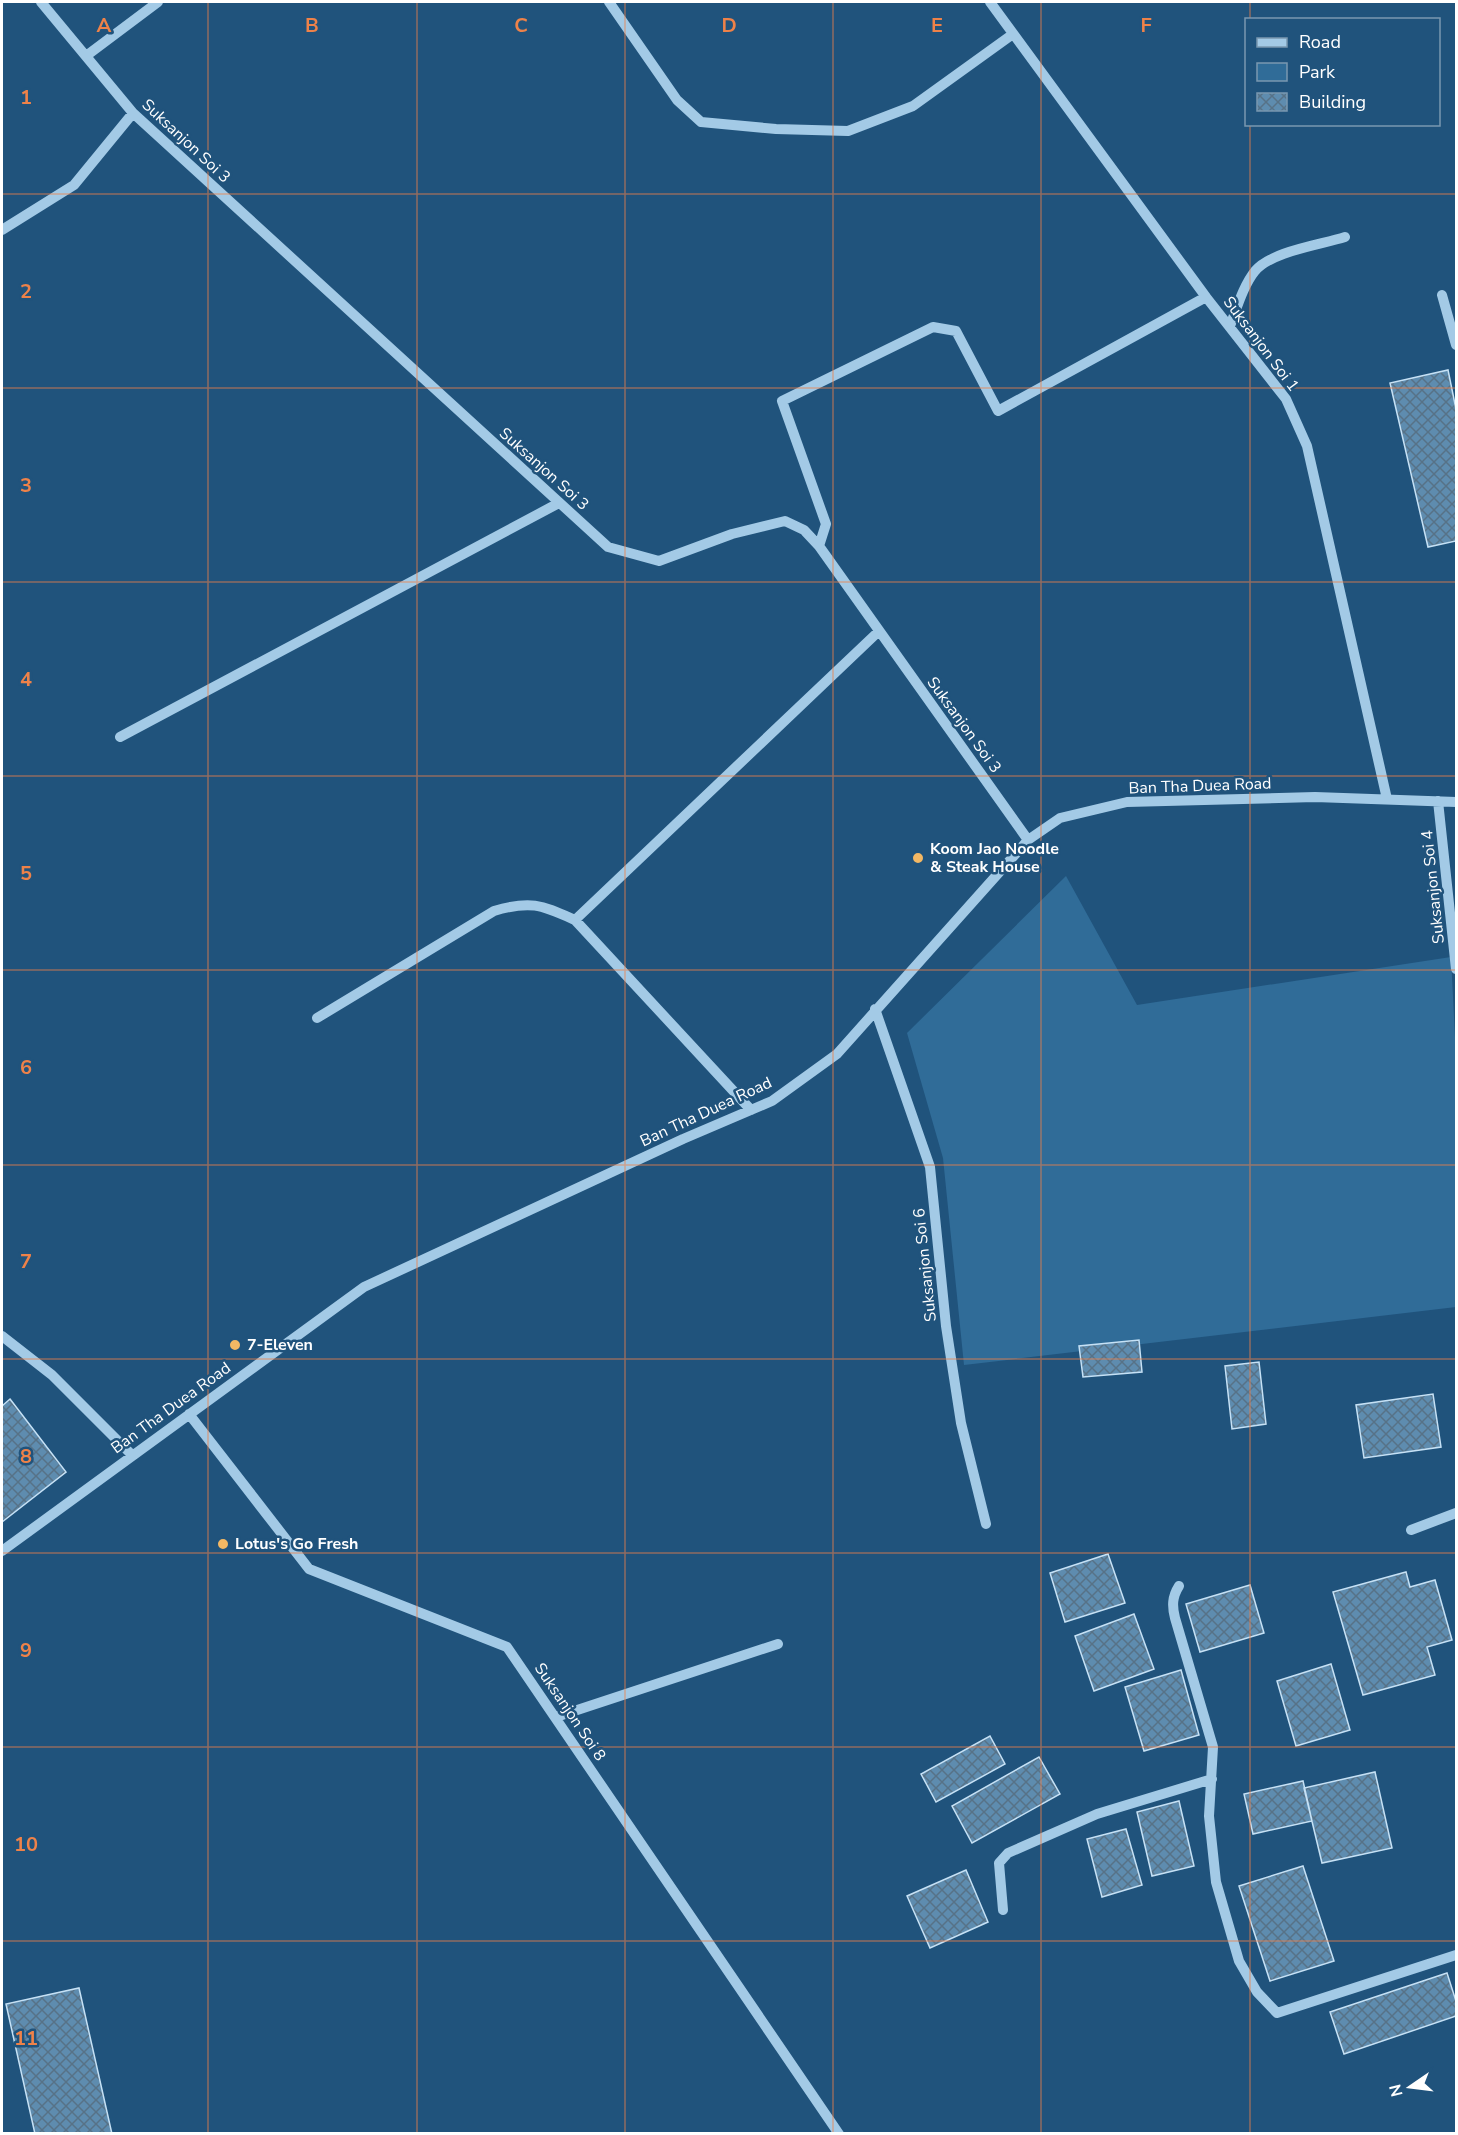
<svg xmlns="http://www.w3.org/2000/svg" width="1458" height="2135" font-family="'Nunito Sans',sans-serif">
<style>
.green{fill:#306c98}
.building{fill:url(#building-cross-hatch);stroke:#c6e1f5;stroke-width:1.5}
.lines{fill:none;stroke-linecap:round;stroke-linejoin:round}
.minor{stroke:#a3cae6;stroke-width:10}
.grid{fill:none;stroke:#ee8249;stroke-width:1.5;stroke-opacity:0.55}
.poi-dot{fill:#f3b864;stroke:#20537c;stroke-width:2}
.labels{text-anchor:middle;dominant-baseline:central;stroke-width:5;stroke-linejoin:round;paint-order:stroke}
.street-label{font-size:16px;fill:#fff;stroke:#20537c}
.poi-label{font-size:16px;font-weight:bold;fill:#fff;stroke:#20537c;text-anchor:start}
.grid-label{font-size:20px;text-anchor:middle;font-weight:bold;fill:#ee8249;stroke:#20537c;stroke-width:5;stroke-linejoin:round;paint-order:stroke}
</style>
<defs>
<pattern id="building-cross-hatch" width="8" height="8" patternUnits="userSpaceOnUse" patternTransform="scale(1.5)"><rect width="8" height="8" fill="#5e8caf"/><path d="M0 0l8 8M0 8l8-8" fill="none" stroke="#577287"/></pattern>
</defs>
<rect width="100%" height="100%" fill="#20537c"/>
<path class="green" d="M1066 876 1137 1005 1451 957 1456 1057V1307L964 1365 943 1158 907 1033Z"/>
<path class="building" d="M1448 370 1456 409V541L1428 547 1390 383Z
M1139 1340 1142 1372 1083 1377 1079 1346Z
M1259 1362 1266 1424 1232 1429 1225 1366Z
M1433 1394 1441 1447 1364 1458 1356 1405Z
M10 1399 66 1472 2 1522V1406Z
M1108 1554 1125 1603 1065 1622 1050 1573Z
M1406 1572 1410 1587 1435 1580 1452 1640 1427 1647 1435 1675 1363 1695 1333 1592Z
M1250 1585 1264 1633 1200 1652 1186 1604Z
M1134 1614 1154 1669 1094 1691 1075 1636Z
M1331 1664 1350 1730 1296 1746 1277 1681Z
M1181 1670 1199 1735 1144 1751 1125 1687Z
M990 1736 1005 1764 936 1802 921 1774Z
M1039 1757 1060 1794 972 1843 952 1806Z
M1375 1772 1392 1848 1322 1863 1304 1788Z
M1303 1781 1312 1821 1253 1834 1244 1794Z
M1179 1801 1194 1866 1152 1876 1137 1812Z
M1126 1829 1142 1885 1102 1897 1087 1839Z
M1303 1866 1334 1961 1270 1981 1239 1886Z
M966 1870 988 1922 930 1948 907 1896Z
M1447 1973 1456 2001V2016L1344 2054 1330 2012Z
M79 1988 112 2134H35L6 2004Z"/>
<g class="lines">
<path class="minor" d="M41 2 133 113 608 547 659 561 732 534 785 521 804 530 819 546 1028 840
M609 2 677 100 701 122 776 129 848 131 913 106 1013 34
M990 2 1206 297 1286 399 1307 446 1387 799
M86 56 158 2
M2 230 74 185 133 113
M1442 295 1456 345
M1230 326C1237 308 1243 286 1255 271 1272 251 1320 245 1345 237
M819 546 826 524 782 401 933 327 956 331 998 411 1206 297
M120 737 559 503
M1438 801 1456 969
M875 1009 930 1167 946 1326 961 1423 986 1524
M317 1018 494 911C531 900 541 905 575 920
M751 1110 575 920 878 632
M2 1336 52 1375 132 1455
M189 1414 309 1569 507 1647 839 2134
M1411 1530 1456 1513
M2 1551 364 1287 683 1139 772 1101 837 1054 1028 840 1060 818 1127 802 1315 797 1456 802
M1179 1586C1172 1597 1172 1606 1175 1618L1213 1747 1209 1816 1216 1882 1239 1961 1257 1992 1277 2013 1456 1955
M556 1717 778 1644
M1003 1910 999 1863 1008 1853 1097 1814 1212 1779"/>
</g>
<path class="grid" d="M208 2V2134M417 2V2134M625 2V2134M833 2V2134M1041 2V2134M1250 2V20M1250 124V2134M2 194H1456M2 388H1456M2 582H1456M2 776H1456M2 970H1456M2 1165H1456M2 1359H1456M2 1553H1456M2 1747H1456M2 1941H1456"/>
<g class="poi-dot">
<circle cx="918" cy="858" r="6"/>
<circle cx="235" cy="1345" r="6"/>
<circle cx="223" cy="1544" r="6"/>
</g>
<g class="labels">
<g class="street-label">
<text transform="translate(186 141) rotate(43)">Suksanjon Soi 3</text>
<text transform="translate(1261 344) rotate(53)">Suksanjon Soi 1</text>
<text transform="translate(544 469) rotate(42)">Suksanjon Soi 3</text>
<text transform="translate(964 725) rotate(54)">Suksanjon Soi 3</text>
<text transform="translate(1200 786) rotate(-2)">Ban Tha Duea Road</text>
<text transform="translate(1433 887) rotate(-96)">Suksanjon Soi 4</text>
<text transform="translate(706 1112) rotate(-25)">Ban Tha Duea Road</text>
<text transform="translate(925 1265) rotate(-96)">Suksanjon Soi 6</text>
<text transform="translate(171 1408) rotate(-36)">Ban Tha Duea Road</text>
<text transform="translate(570 1712) rotate(56)">Suksanjon Soi 8</text>
</g>
<g class="poi-label">
<text x="930" y="849">Koom Jao Noodle<tspan x="930" dy="18">&amp; Steak House</tspan></text>
<text x="247" y="1345">7-Eleven</text>
<text x="235" y="1544">Lotus's Go Fresh</text>
</g>
</g>
<g class="grid-label">
<text x="104" y="32">A</text>
<text x="312" y="32">B</text>
<text x="521" y="32">C</text>
<text x="729" y="32">D</text>
<text x="937" y="32">E</text>
<text x="1146" y="32">F</text>
<text x="26" y="104">1</text>
<text x="26" y="298">2</text>
<text x="26" y="492">3</text>
<text x="26" y="686">4</text>
<text x="26" y="880">5</text>
<text x="26" y="1074">6</text>
<text x="26" y="1268">7</text>
<text x="26" y="1463">8</text>
<text x="26" y="1657">9</text>
<text x="26" y="1851">10</text>
<text x="26" y="2045">11</text>
</g>
<rect width="1458" height="2135" fill="none" stroke="#ffffff" stroke-width="6"/>
<rect x="1245" y="18" width="195" height="108" fill="#20537c" stroke="#7998b0" stroke-width="1.5"/>
<rect x="1257" y="38" width="30" height="9" fill="#a3cae6" stroke="#7998b0" stroke-width="1.5"/>
<text x="1299" y="48" font-size="18" fill="#ffffff">Road</text>
<rect x="1257" y="63" width="30" height="18" fill="#306c98" stroke="#7998b0" stroke-width="1.5"/>
<text x="1299" y="78" font-size="18" fill="#ffffff">Park</text>
<rect x="1257" y="93" width="30" height="18" fill="url(#building-cross-hatch)" stroke="#7998b0" stroke-width="1.5"/>
<text x="1299" y="108" font-size="18" fill="#ffffff">Building</text>
<g transform="translate(1410 2087) rotate(256)" stroke="#20537c" stroke-width="4.5" paint-order="stroke">
<path d="M0-4.5L10 22L0 15L-10 22Z" fill="#ffffff"/>
<text y="-9" font-size="16" font-weight="bold" text-anchor="middle" fill="#ffffff">N</text>
</g>
</svg>
